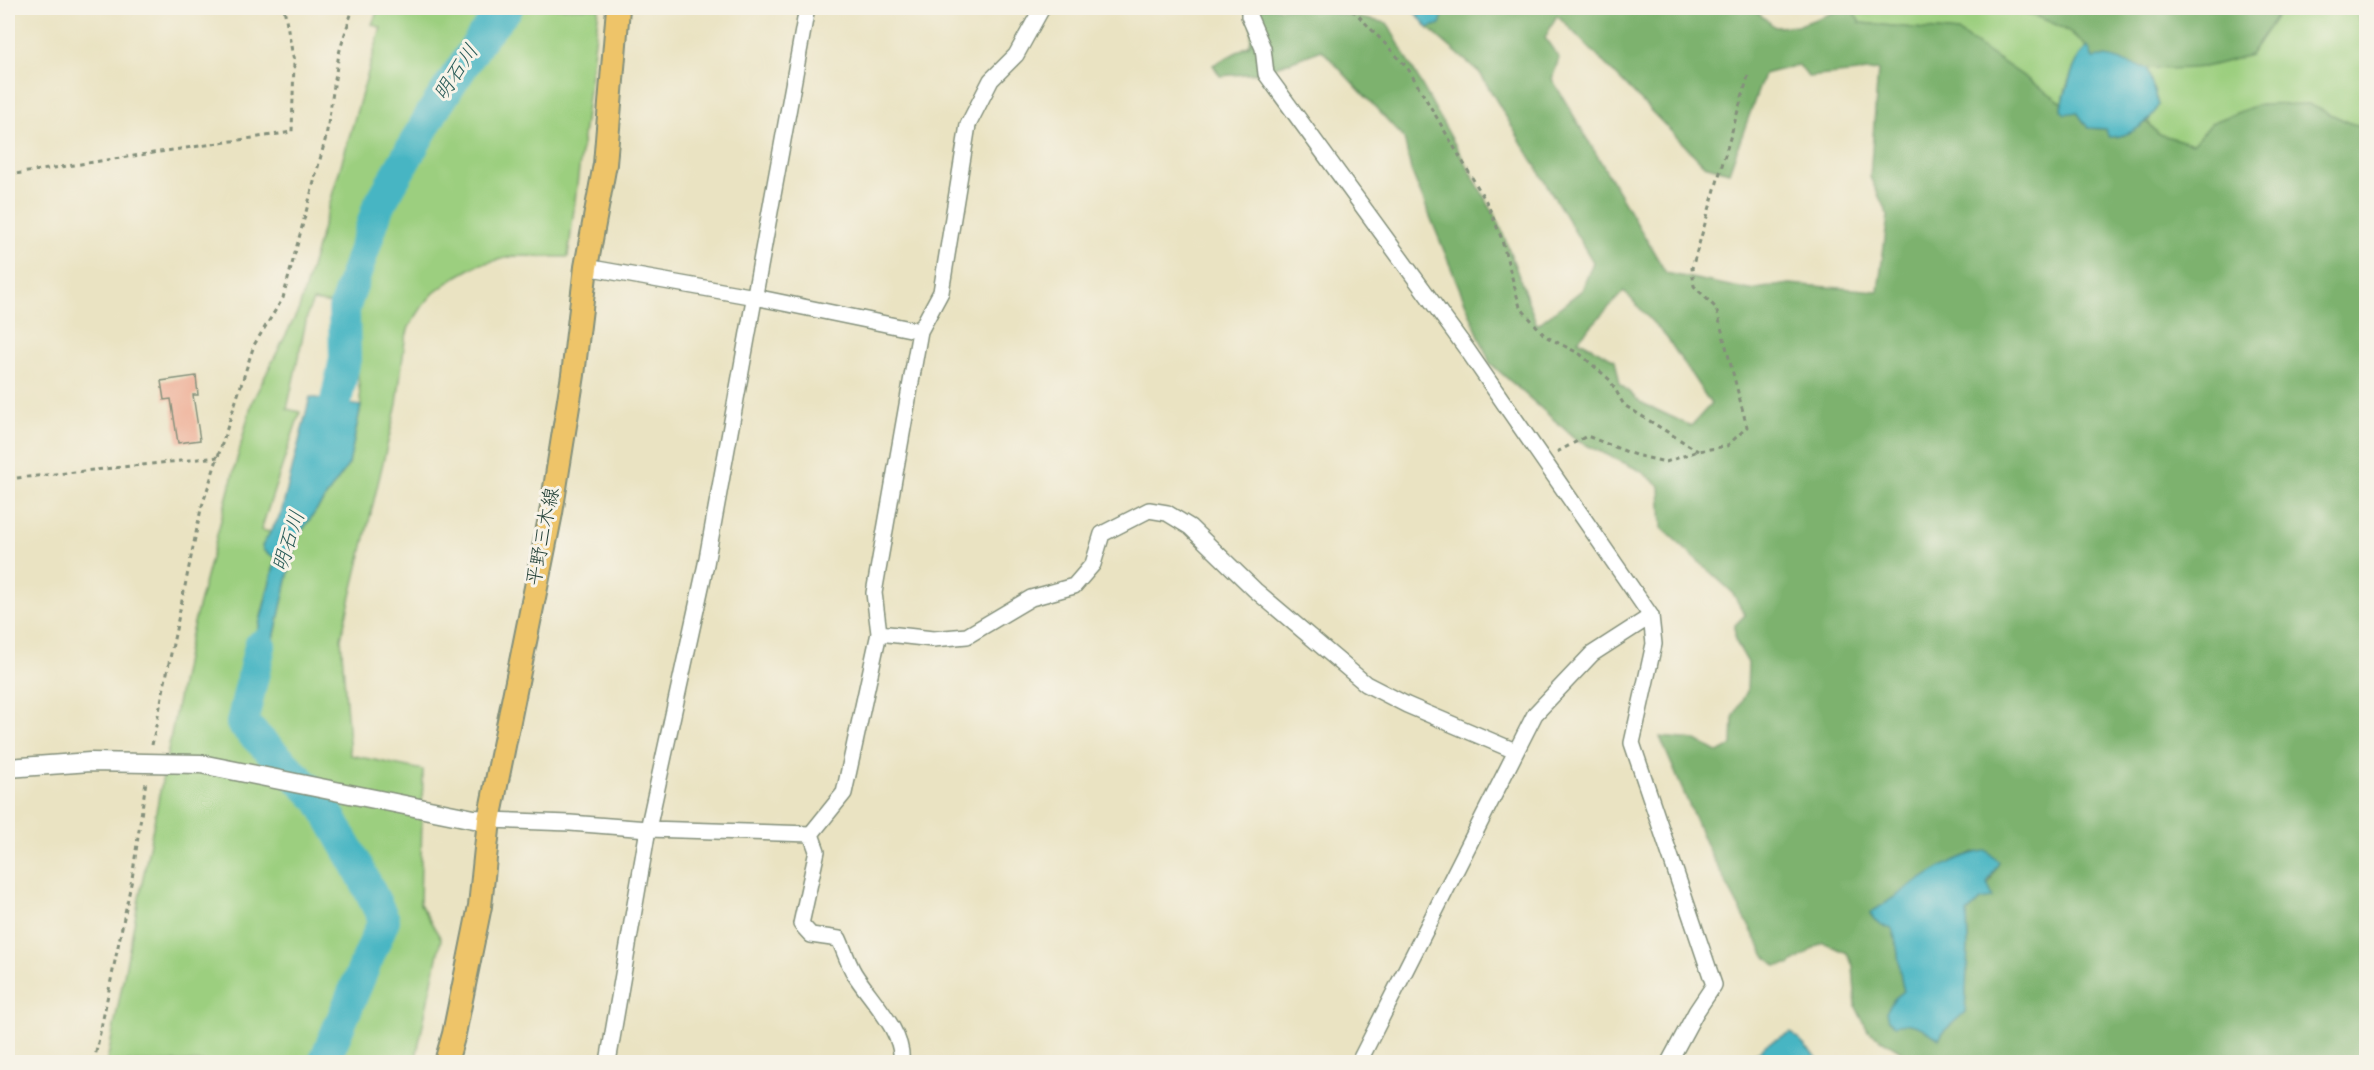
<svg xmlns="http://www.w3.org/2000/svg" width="2374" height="1070" font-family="Dekko,'Klee One',sans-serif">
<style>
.green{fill:#9ccf7f;stroke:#5e865a;stroke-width:1.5;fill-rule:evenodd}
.forest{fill:#7db26e;stroke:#4e7851;stroke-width:1.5;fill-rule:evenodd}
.water{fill:#47b5c3;stroke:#33797c;stroke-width:1.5}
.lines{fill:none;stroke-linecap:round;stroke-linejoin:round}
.river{stroke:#47b5c3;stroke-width:32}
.building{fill:#eead94}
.minor-casing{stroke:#84907b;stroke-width:18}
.tertiary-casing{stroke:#84907b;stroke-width:21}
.primary-casing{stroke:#84907b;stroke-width:26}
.path{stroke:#84907b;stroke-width:3;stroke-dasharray:4.5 4.5;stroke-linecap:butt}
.minor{stroke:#fff;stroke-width:15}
.tertiary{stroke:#fff;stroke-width:18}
.primary{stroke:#eec469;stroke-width:22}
.labels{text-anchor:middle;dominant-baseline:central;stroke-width:6;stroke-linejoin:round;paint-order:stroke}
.street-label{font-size:20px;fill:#1f3d34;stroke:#f7f3e8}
.water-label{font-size:21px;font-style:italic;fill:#295b58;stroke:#f7f3e8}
</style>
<rect width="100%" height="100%" fill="#f7f3e8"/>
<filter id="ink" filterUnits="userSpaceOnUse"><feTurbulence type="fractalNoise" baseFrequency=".0167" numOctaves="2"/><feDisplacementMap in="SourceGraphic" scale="12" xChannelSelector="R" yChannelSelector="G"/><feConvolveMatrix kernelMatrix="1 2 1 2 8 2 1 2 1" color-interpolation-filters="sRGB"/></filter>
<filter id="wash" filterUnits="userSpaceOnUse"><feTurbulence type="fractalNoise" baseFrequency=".008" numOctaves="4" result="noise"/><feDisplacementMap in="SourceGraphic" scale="24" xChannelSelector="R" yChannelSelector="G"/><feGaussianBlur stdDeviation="1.35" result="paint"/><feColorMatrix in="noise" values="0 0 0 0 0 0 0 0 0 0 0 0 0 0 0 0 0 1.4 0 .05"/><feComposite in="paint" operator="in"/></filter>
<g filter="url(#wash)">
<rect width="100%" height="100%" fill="#eae3c2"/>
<path class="green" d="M379 8H599L568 257 514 256 477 265 454 278 434 293 424 304 409 327 405 340 397 404 341 638 350 755 423 770 420 904 441 939 415 1062H107L190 638 252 402 299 309 381 28 372 24ZM313 301 359 308 356 357 361 406 349 464 296 539 268 666 258 688 244 685 276 557 264 551 262 546 271 532 261 530 300 412 287 409 308 312Z
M1852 8H2011L2055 23 2088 46C2076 57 2065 87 2063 103L1958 32 1860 23Z
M2282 8H2355L2366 39V130L2308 104 2211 123 2193 144 2158 134 2148 122 2158 105 2147 68 2204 67 2250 55Z"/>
<path class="forest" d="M1249 8H1324L1334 13 1387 23 1499 223 1537 325 1582 290 1593 262 1480 73 1428 28 1440 24 1445 8H1752L1775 27 1797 26 1846 8H1852L1860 23 1958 32 2063 103 2061 109 2077 112 2088 128 2105 129 2117 137 2148 122 2158 134 2193 144 2211 123 2257 105 2308 104 2366 130V1062H1919L1868 1031 1856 1007 1853 966 1847 953 1823 942 1789 965 1776 966 1765 956 1707 847 1660 737 1696 740 1719 753 1732 745 1733 718 1747 691 1748 663 1735 640V625L1745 615 1732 592 1662 528 1660 486 1639 470 1578 441 1490 363 1411 170 1404 138 1322 50 1259 73 1220 76 1213 65 1250 45 1252 31ZM1557 15 1704 165 1729 172 1764 74 1799 65 1808 77 1878 70 1870 177 1888 216 1878 291 1789 284 1750 290 1666 273 1552 79 1559 58 1545 38ZM1624 291 1667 338 1711 404 1691 426 1640 402 1620 384 1615 360 1578 340ZM1974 852 1999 862 1981 900 1967 913 1968 946 1965 1012 1944 1031 1939 1039 1923 1027 1906 1022 1894 999 1904 991C1897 969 1901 949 1892 929 1882 925 1875 923 1870 913L1937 870Z
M2011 8H2282L2250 55C2235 59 2219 64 2204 67 2186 69 2165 69 2147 68 2128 67 2113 53 2093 59 2081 28 2039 18 2011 8Z"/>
<path class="water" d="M1411 8H1445L1440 24 1428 28Z
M2088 46 2093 58C2112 53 2128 66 2147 68L2158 105C2152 122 2128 138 2109 137L2105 129 2088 128 2077 112 2065 114 2061 110C2067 89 2072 61 2088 46Z
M310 397 361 406 349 464 296 539 268 666 258 689 244 686 276 558 264 551 262 546 281 514Z
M1987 851 1999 862 1987 883 1993 898 1981 900 1967 913 1968 946 1965 1012 1944 1031 1939 1039C1925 1029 1913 1020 1895 1025L1888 1020 1886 1012 1894 999 1904 991C1897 969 1901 950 1892 929 1882 925 1875 923 1870 913 1901 894 1952 853 1987 851Z
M1791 1032 1821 1062H1747L1767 1044Z"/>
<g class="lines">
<path class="river" d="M327 443 345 359 344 309 378 207 433 111 482 37 507 8
M260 646 242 723 320 800 357 865 384 920 324 1062"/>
</g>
<g id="blocks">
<path class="building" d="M196 376 198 395H193L200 440 178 443 171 399 164 400 161 381Z"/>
</g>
</g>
<g filter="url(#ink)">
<use href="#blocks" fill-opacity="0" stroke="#84907b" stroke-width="1.5"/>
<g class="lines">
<defs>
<path id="minor" d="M1249 8V16L1263 48 1266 74 1468 351 1651 616 1654 644 1632 743 1714 985 1696 1012 1669 1062
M586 267 755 297 920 331
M879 633 933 639 967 636 1031 598 1074 586 1093 564 1102 534 1149 510 1167 513 1190 527 1255 590 1366 684 1407 705 1515 751
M489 820 570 823 648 829 811 834
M811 834 844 793 879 633 874 593 920 331 941 292 968 125 991 80 1016 55 1042 8
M811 834 817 851 801 924 811 935 839 939C844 950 848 963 854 973 869 998 905 1032 901 1062
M608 1062 648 829 706 564 807 8
M1359 1062 1535 714 1592 654 1651 616"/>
<path id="tertiary" d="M8 768 90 762 201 764 474 819 489 820"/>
<path id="primary" d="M446 1062 454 1034 480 906 489 820 551 513 573 375 586 267 605 164 618 8"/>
</defs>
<use href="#minor" class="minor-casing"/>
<use href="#tertiary" class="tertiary-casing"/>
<use href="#primary" class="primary-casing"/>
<path class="path" d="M1343 8 1355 12 1407 67 1487 203 1501 237 1520 307 1545 336 1580 354 1610 380 1624 405 1698 451
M8 175 292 132 294 62 284 8
M1557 452 1587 436 1635 455 1666 462 1698 451 1727 446 1747 427 1716 308 1694 286 1692 268 1749 73
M8 479 218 457
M152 745 201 509 254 345 283 298 326 137 339 53 353 8
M94 1062 132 879 146 781"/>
<use href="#minor" class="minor"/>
<use href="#tertiary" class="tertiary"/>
<use href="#primary" class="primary"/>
</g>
</g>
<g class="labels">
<g class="street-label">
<text transform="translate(545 537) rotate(-79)">平野三木線</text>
</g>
<g class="water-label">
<text transform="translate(458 74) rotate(-56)">明石川</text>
<text transform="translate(291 542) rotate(-72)">明石川</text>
</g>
</g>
<rect width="2374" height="1070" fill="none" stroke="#f7f3e8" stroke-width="30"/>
</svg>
